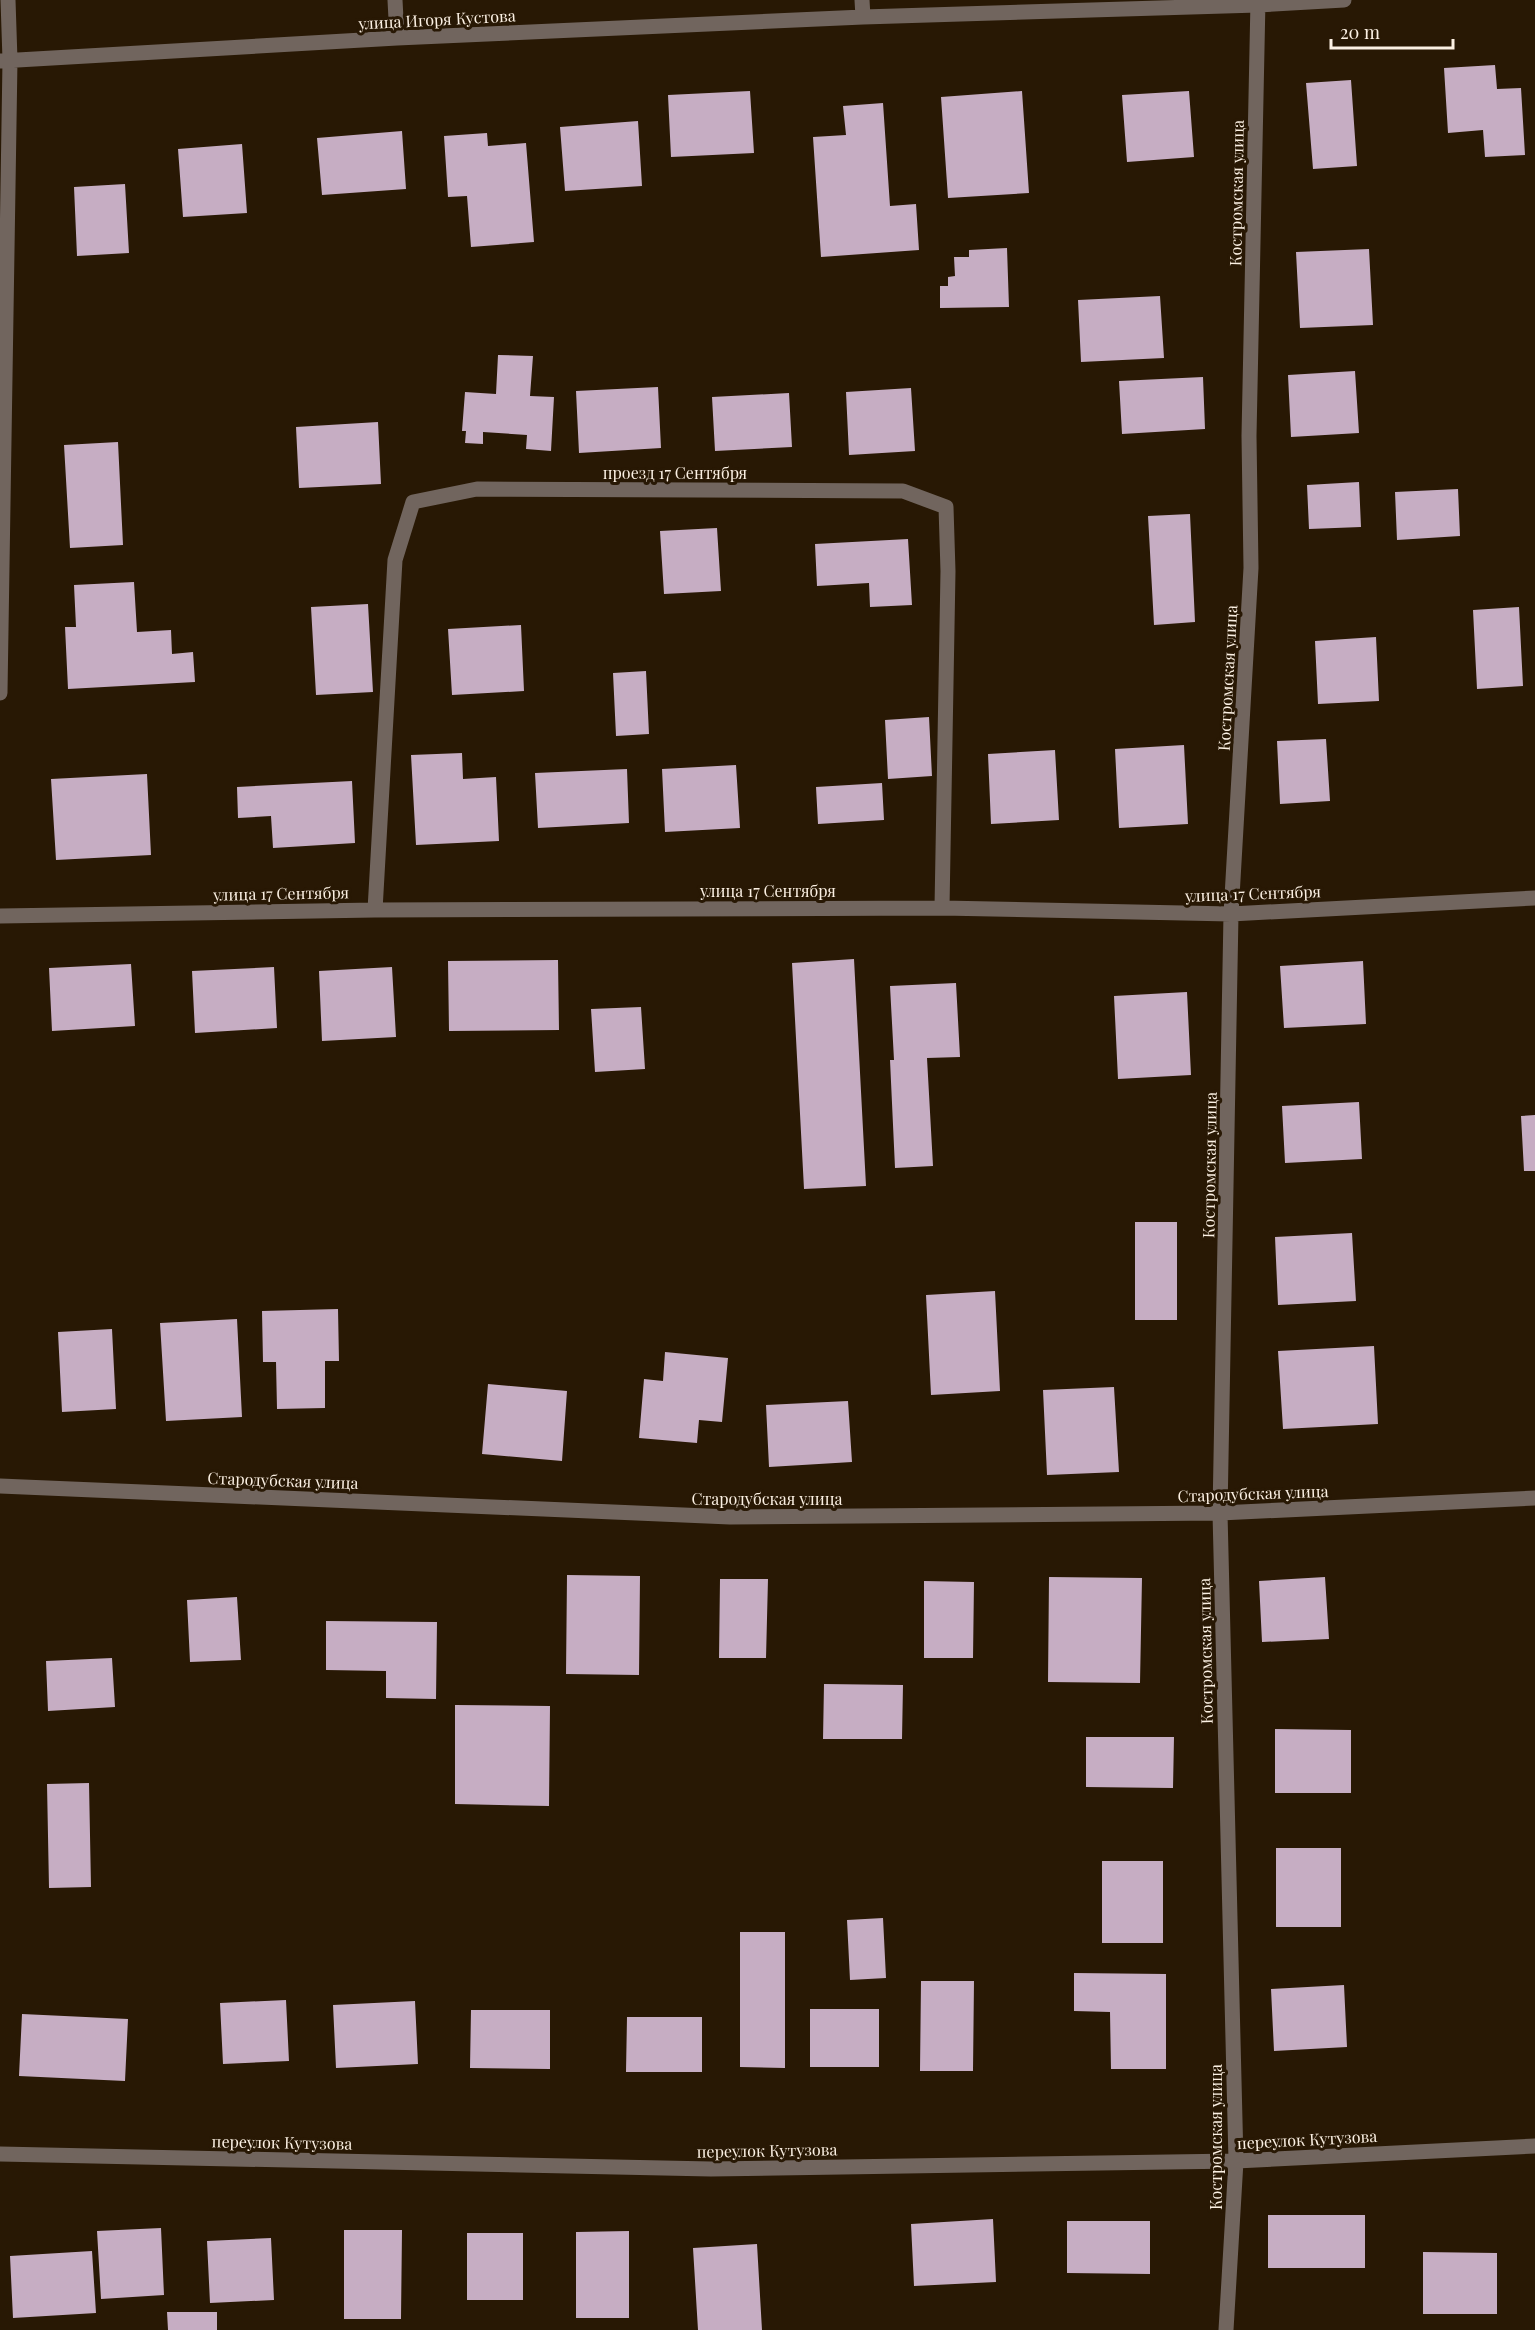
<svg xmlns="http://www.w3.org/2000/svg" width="1535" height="2330" font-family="'Playfair Display',serif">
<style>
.building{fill:#c6adc3}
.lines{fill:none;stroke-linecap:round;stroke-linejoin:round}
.minor{stroke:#71655e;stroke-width:15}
.labels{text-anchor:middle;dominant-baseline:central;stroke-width:6;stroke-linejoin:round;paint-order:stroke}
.street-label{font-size:16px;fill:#fbf0e3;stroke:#281804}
</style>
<rect width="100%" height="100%" fill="#281804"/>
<path class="building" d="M1495 65 1497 89 1521 88 1525 155 1485 157 1483 130 1448 133 1444 68Z
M1351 80 1357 166 1313 169 1306 83Z
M750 91 754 153 671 157 668 95Z
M1022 91 1029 193 948 198 941 97Z
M1189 91 1194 157 1127 162 1122 95Z
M883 103 890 206 916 204 919 250 821 257 813 137 846 135 843 106Z
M638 121 642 186 565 191 560 127Z
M402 131 406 189 322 195 317 138Z
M487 133 488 146 526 143 534 242 471 247 467 196 448 197 444 136Z
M242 144 247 213 183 217 178 149Z
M125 184 129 253 77 256 74 187Z
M1007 248 1009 307 940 308V286H948V277L955 276 954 257H969V250Z
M1369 249 1373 325 1300 328 1296 252Z
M1160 296 1164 358 1081 362 1078 300Z
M498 355 533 356 530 396 554 397 551 451 526 449 527 435 483 432V444L465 443 466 431H462L465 392 496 394Z
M1355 371 1359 433 1291 437 1288 375Z
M1203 377 1205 429 1122 434 1119 381Z
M658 387 661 448 579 453 576 391Z
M911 388 915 451 849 455 846 392Z
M789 393 792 447 715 451 712 397Z
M378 422 381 484 299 488 296 427Z
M118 442 123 545 70 548 64 445Z
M1359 482 1361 527 1309 529 1307 485Z
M1458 489 1460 536 1397 540 1395 492Z
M1190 514 1195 622 1154 625 1148 516Z
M717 528 721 591 664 594 660 531Z
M908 539 912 605 870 607 869 583 817 586 815 544Z
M134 582 137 632 171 630 172 654 193 652 195 682 68 689 65 627H76L74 585Z
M368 604 373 692 316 695 311 607Z
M1519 607 1523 686 1477 689 1473 610Z
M521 625 524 691 452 695 448 629Z
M1376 637 1379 701 1318 704 1315 641Z
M646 671 649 734 616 736 613 673Z
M929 717 932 776 888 779 885 720Z
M1326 739 1330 801 1280 804 1277 741Z
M1184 745 1188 824 1119 828 1115 749Z
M1055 750 1059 820 991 824 988 754Z
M462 753 463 779 496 777 499 841 416 845 411 755Z
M736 765 740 828 665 832 662 769Z
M627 769 629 823 538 828 535 773Z
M147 774 151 855 56 860 51 779Z
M352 781 355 843 273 848 271 816 238 818 237 787Z
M882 783 884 820 818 824 816 787Z
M854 959 866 1186 804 1189 792 963Z
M558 960 559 1030 449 1031 448 961Z
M1363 961 1366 1024 1284 1028 1280 966Z
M131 964 135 1026 52 1031 49 968Z
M274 967 277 1028 195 1033 192 971Z
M392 967 396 1037 322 1041 319 971Z
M956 983 960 1057 927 1058 933 1166 895 1168 890 1060H894L890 986Z
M1187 992 1191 1075 1118 1079 1114 996Z
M641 1007 645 1069 595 1072 591 1009Z
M1359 1102 1362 1159 1285 1163 1282 1106Z
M1535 1115V1171H1524L1521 1116Z
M1135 1222H1177V1320H1135Z
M1352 1233 1356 1301 1278 1305 1275 1237Z
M995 1291 1000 1391 931 1395 926 1295Z
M338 1309 339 1361H325V1408L277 1409 276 1362H263L262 1311Z
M237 1319 242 1417 166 1421 160 1323Z
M112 1329 116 1409 62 1412 58 1332Z
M1374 1346 1378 1424 1283 1429 1278 1351Z
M665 1352 728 1358 722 1422 699 1420 697 1443 639 1438 644 1379 663 1381Z
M488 1384 567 1391 562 1461 482 1454Z
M1114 1387 1119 1472 1047 1475 1043 1390Z
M848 1401 852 1462 769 1467 766 1405Z
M567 1575 640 1576 639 1675 566 1674Z
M1049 1577 1142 1578 1140 1683 1048 1682Z
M1325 1577 1329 1639 1262 1642 1259 1581Z
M720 1579H768L766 1658H719Z
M924 1581 974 1582 973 1658H924Z
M237 1597 241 1660 190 1662 187 1600Z
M326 1621 437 1622 436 1699 386 1698V1671L326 1670Z
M112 1658 115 1707 48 1711 46 1661Z
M824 1684 903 1685 902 1739H823Z
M455 1705 550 1706 549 1806 455 1804Z
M1275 1729 1351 1730V1793H1275Z
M1086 1737H1174L1173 1788 1086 1787Z
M89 1783 91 1887 49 1888 47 1784Z
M1276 1848H1341V1927H1276Z
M1102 1861H1163V1943H1102Z
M883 1918 886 1978 850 1980 847 1920Z
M740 1932H785V2068L740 2067Z
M1074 1973 1166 1974V2069H1111L1110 2012 1074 2011Z
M921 1981H974L973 2071H920Z
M1344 1985 1347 2047 1274 2051 1271 1989Z
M286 2000 289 2061 223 2064 220 2003Z
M415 2001 418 2064 336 2068 333 2005Z
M810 2009H879V2067H810Z
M471 2010H550V2069L470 2068Z
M22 2014 128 2019 125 2081 19 2076Z
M627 2017H702V2072H626Z
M1268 2215H1365V2268H1268Z
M993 2219 996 2282 914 2286 911 2224Z
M1067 2221H1150V2274L1067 2273Z
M161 2228 164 2295 101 2299 97 2231Z
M344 2230H402L401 2319H344Z
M629 2231V2318H576V2232Z
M467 2233H523V2300H467Z
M271 2238 274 2300 210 2303 207 2241Z
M757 2244 762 2330H698L693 2248Z
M92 2251 96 2313 13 2318 10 2256Z
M1423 2252 1497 2253V2314H1423Z
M167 2312H217V2330H168Z"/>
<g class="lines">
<path class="minor" d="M395 0 397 38
M862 0 863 17
M0 61 397 38 863 17 1258 5 1344 0
M0 693 10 60 8 0
M375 910 395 560 413 502 477 489 903 491 946 507 948 571 942 908
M0 916 375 910 942 908 1231 914 1535 898
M0 1486 730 1517 1220 1513 1535 1498
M0 2154 711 2169 1236 2161 1535 2146
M1226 2330 1236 2161 1220 1513 1231 914 1251 568 1249 436 1258 0"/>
</g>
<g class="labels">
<g class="street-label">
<text transform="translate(437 19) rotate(-3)">улица Игоря Кустова</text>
<text transform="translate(1236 193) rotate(-89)">Костромская улица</text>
<text x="675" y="472">проезд 17 Сентября</text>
<text transform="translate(1227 678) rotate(-87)">Костромская улица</text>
<text x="768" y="890">улица 17 Сентября</text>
<text transform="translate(281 893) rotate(-1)">улица 17 Сентября</text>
<text transform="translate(1253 893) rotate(-2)">улица 17 Сентября</text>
<text transform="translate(1209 1165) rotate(-89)">Костромская улица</text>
<text transform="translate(283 1480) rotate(2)">Стародубская улица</text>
<text transform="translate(1253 1493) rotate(-2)">Стародубская улица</text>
<text x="767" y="1498">Стародубская улица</text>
<text transform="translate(1205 1651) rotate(-91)">Костромская улица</text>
<text transform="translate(1215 2137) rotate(-90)">Костромская улица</text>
<text transform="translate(1307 2139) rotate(-3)">переулок Кутузова</text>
<text transform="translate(282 2142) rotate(1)">переулок Кутузова</text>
<text transform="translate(767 2150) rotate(-1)">переулок Кутузова</text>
</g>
</g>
<path d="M1331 39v9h122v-9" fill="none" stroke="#fbf0e3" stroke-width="3"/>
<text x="1340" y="39" font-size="18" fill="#fbf0e3" stroke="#281804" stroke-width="4.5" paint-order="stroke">20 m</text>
</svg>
